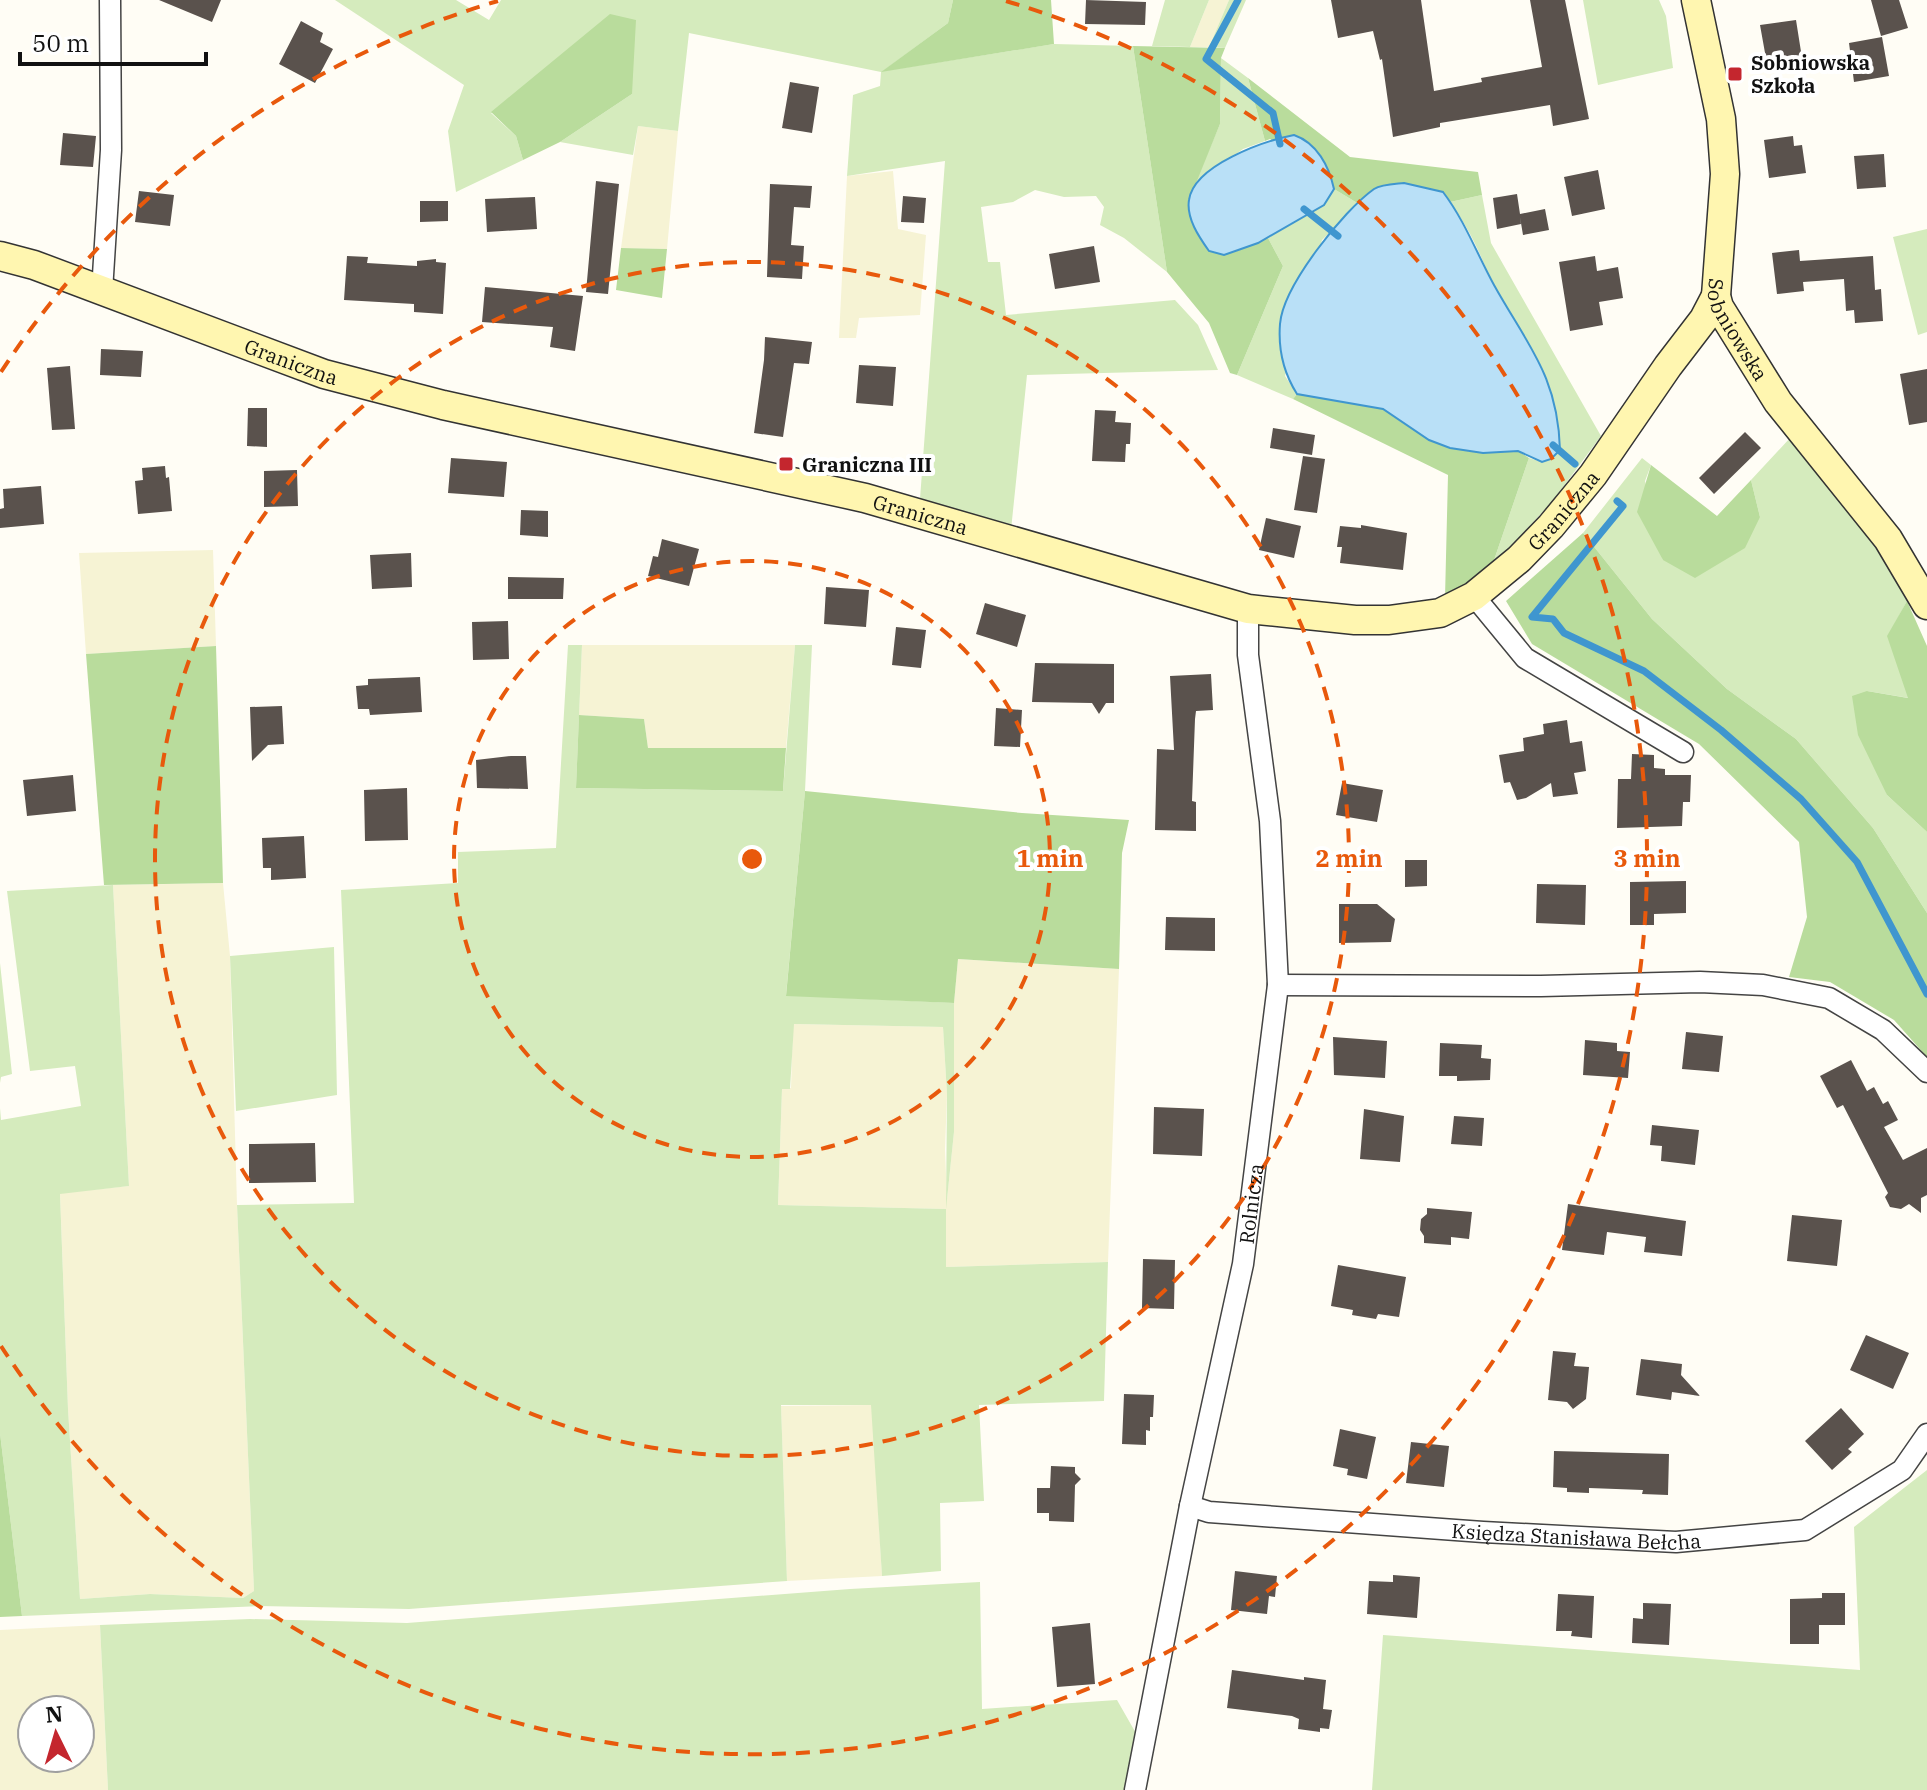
<svg xmlns="http://www.w3.org/2000/svg" width="1927" height="1790" font-family="'IBM Plex Serif',serif">
<style>
.farmland{fill:#f6f3d4;fill-rule:evenodd}
.green{fill:#d5ebbd;fill-rule:evenodd}
.forest{fill:#b9dc9c}
.water{fill:#b9e0f7;stroke:#3f96cf;stroke-width:2}
.lines{fill:none;stroke-linecap:round;stroke-linejoin:round}
.stream{stroke:#3f96cf;stroke-width:7}
.building{fill:#5a524d}
.street-casing{stroke:#444;stroke-width:23}
.secondary-casing{stroke:#333;stroke-width:31}
.street{stroke:#fff;stroke-width:20}
.secondary{stroke:#fff6b0;stroke-width:28}
.ring{fill:none;stroke:#e8590c;stroke-width:4;stroke-dasharray:14 10}
.poi-dot{fill:#c4262e;stroke:#fff;stroke-width:3}
.labels{text-anchor:middle;dominant-baseline:central;stroke-width:8;stroke-linejoin:round;paint-order:stroke}
.poi-label{font-size:20px;font-weight:bold;fill:#111;stroke:#fff;text-anchor:start}
.street-label{font-size:20px;fill:#111;stroke:#fff}
.centre{fill:#e8590c;stroke:#fff;stroke-width:4}
.ring-label{font-size:24px;text-anchor:middle;font-weight:bold;fill:#e8590c;stroke:#fff;stroke-width:8;stroke-linejoin:round;paint-order:stroke}
</style>
<rect width="100%" height="100%" fill="#fffdf5"/>
<path class="farmland" d="M1209 0H1229L1209 47H1190Z
M638 126 678 131 667 249 621 248Z
M893 171 898 229 926 235 920 315 859 318 856 338H839L847 176Z
M213 550 216 646 86 654 79 553Z
M582 645H795L786 748H648L644 719 579 715Z
M223 883 230 956 237 1205 254 1591 243 1598 150 1594 80 1599 68 1409 60 1193 129 1186 113 885Z
M958 959 1119 969 1108 1262 946 1267V1209L778 1205 782 1089 791 1088 793 1024 943 1027 947 1094 945 1150 947 1199 954 1132V1003Z
M872 1405 882 1576 787 1581 781 1406Z
M100 1625 108 1790H0V1630ZM32 1710H80V1758H32Z"/>
<path class="green" d="M335 0H456L489 20 501 0H953L948 23 883 71 1054 44 1133 46 1167 272 1124 238 1100 225 1104 207 1096 196 1064 197 1035 190 1013 202 981 207 988 262H1000L1006 315 1175 300 1198 325 1218 370 1027 375 1011 530 920 499 945 161 847 176 853 95 880 86 881 72 689 33 678 131 638 126 633 155 560 142 632 94 491 113 516 136 523 160 456 192 448 131 464 85Z
M1165 0H1209L1190 47 1152 46Z
M1229 0H1246L1225 48 1209 47Z
M1583 0H1659L1666 16 1673 68 1598 85Z
M1221 58 1248 78 1265 141 1243 149 1194 185 1220 124Z
M1334 189 1359 204 1322 240 1285 376 1297 394 1293 399 1237 375 1283 266 1268 238 1324 205Z
M1482 195 1491 243 1601 436 1552 502 1492 566 1529 458 1542 462C1519 380 1501 271 1450 202Z
M1927 229V332L1918 335 1893 237Z
M1791 437 1877 545 1907 601 1888 636 1909 698 1867 691 1887 795 1927 832V913L1873 828 1796 739 1727 689 1652 619 1583 533 1642 458 1651 465 1645 481 1663 560 1760 517 1751 480Z
M568 645H582L576 788 783 791 795 645H812L805 791 786 995 954 1003V1132L946 1209V1267L1108 1262 1104 1401 979 1405 984 1501 940 1503 941 1571 882 1576 871 1405H781L787 1581 409 1609 260 1606 22 1616 0 1433V1108L1 1120 81 1106 75 1066 30 1071 7 891 113 885 129 1186 60 1194 68 1409 80 1599 150 1594 243 1598 254 1591 237 1205 354 1203 341 890 458 883V852L556 848ZM794 1024 943 1027 947 1094 946 1209 778 1205 782 1089H790Z
M334 947 337 1095 236 1111 230 956Z
M0 963 12 1074 1 1077 0 1083Z
M1927 1470V1790H1372L1383 1635 1860 1670 1854 1527Z
M980 1582 982 1709 1117 1700 1137 1735 1125 1790H108L100 1625 250 1619 407 1623 850 1589Z"/>
<path class="forest" d="M953 0H1051L1054 44 881 72 948 23Z
M610 14 636 20 632 94 560 142 523 160 516 136 491 112Z
M1133 46 1225 48 1221 58 1220 124 1188 203 1192 221 1224 255 1268 238 1283 266 1237 375 1230 373 1209 323 1167 272Z
M1248 78 1350 157 1478 172 1482 195 1450 202 1443 192 1377 187 1359 204 1334 189 1331 175 1270 139 1265 141Z
M621 248 667 249 662 298 616 290Z
M1297 394 1383 409 1429 440 1450 448 1483 453 1518 451 1529 458 1492 566 1445 598 1448 475 1293 399Z
M1651 465 1717 516 1751 480 1760 517 1745 548 1695 578 1663 560 1637 512Z
M1583 533 1652 619 1727 689 1796 739 1873 828 1927 913V1057L1894 1020 1830 982 1789 977 1807 917 1799 842 1699 744 1532 644 1506 601Z
M1907 601 1927 646V832L1887 795 1858 735 1852 696 1867 691 1908 698 1887 636Z
M216 646 223 883 104 885 86 654Z
M579 715 644 719 648 748H786L783 791 576 788Z
M805 791 1022 813 1129 820 1122 853 1119 969 958 959 954 1003 786 996Z
M0 1433 22 1616 0 1617Z"/>
<path class="water" d="M1294 135C1317 143 1329 166 1334 189L1324 205 1258 243 1224 255 1209 251C1199 237 1186 218 1189 200 1194 165 1264 141 1294 135Z
M1404 183 1443 192C1465 221 1477 254 1494 285 1528 346 1558 376 1560 450L1551 459 1542 462 1518 451 1483 453 1450 448 1429 440 1383 409 1297 394C1283 372 1278 350 1280 324 1283 286 1343 211 1374 189 1382 184 1395 184 1404 183Z"/>
<g class="lines">
<path class="stream" d="M1238 0 1206 59 1273 113 1280 144
M1304 209 1338 236
M1553 445 1575 464
M1617 501 1623 506 1532 617 1553 619 1564 633 1644 671 1721 730 1801 799 1857 862 1927 994"/>
</g>
<path class="building" d="M159 0H221L212 22Z
M1086 0 1146 2 1145 25 1085 24Z
M1331 0H1421L1434 91 1482 82 1481 78 1542 67 1530 0H1565L1589 119 1553 126 1550 105 1440 123V127L1393 137 1382 59 1380 60 1373 31 1338 38Z
M1871 0H1899L1908 28 1881 36Z
M1796 20 1802 58 1767 64 1760 25Z
M301 21 323 33 320 42 333 49 315 83 279 64Z
M1882 37 1889 76 1854 82 1849 43Z
M790 82 819 87 812 133 782 128Z
M63 133 96 136 93 167 60 165Z
M1793 136 1794 146 1802 145 1806 173 1769 178 1764 140Z
M1884 154 1886 187 1857 189 1854 156Z
M1598 170 1605 209 1572 216 1564 177Z
M596 181 619 184 608 294 586 292Z
M770 184 812 186 810 208 794 207 791 245 804 246 802 279 767 277Z
M139 191 174 195 170 226 135 222Z
M1517 194 1520 214 1545 209 1549 230 1523 235 1520 217 1521 224 1497 229 1493 198Z
M903 196 926 198 924 223 901 222Z
M535 197 537 229 487 232 485 199Z
M420 201H448V221L420 222Z
M1094 246 1100 282 1055 289 1049 254Z
M1799 250 1800 261 1873 256 1875 290 1881 289 1883 321 1855 323 1854 310 1846 311 1844 279 1803 282 1804 291 1777 294 1772 253Z
M347 256 368 257 367 263 417 266V261L436 259V262L446 263 443 314 414 312V304L344 300Z
M1595 256 1597 271 1618 267 1623 298 1599 302 1603 325 1570 331 1559 262Z
M485 287 583 296 575 351 550 347 553 327 482 322Z
M765 337 812 342 809 364 794 363 783 437 754 433 764 360Z
M101 349 143 351 141 377 100 375Z
M859 365 896 367 893 406 856 403Z
M70 366 75 429 52 430 47 368Z
M1927 369V422L1909 425 1900 374Z
M248 408H267V447L247 446Z
M1095 410 1116 411 1115 422 1131 423 1130 444H1126L1125 462 1092 461Z
M1273 428 1315 435 1312 455 1270 448Z
M1745 432 1761 448 1714 494 1699 478Z
M1303 456 1325 459 1317 513 1294 510Z
M451 458 507 462 504 497 448 493Z
M165 466 166 478 169 477 172 511 138 514 135 481 143 480 142 468Z
M297 470 298 506 264 507V471Z
M41 486 44 524 0 528V509L4 508 3 489Z
M521 510 548 511V537L520 535Z
M1266 518 1301 526 1294 558 1259 550Z
M1361 525 1407 533 1403 570 1340 563 1342 547H1337L1340 526 1361 528Z
M662 539 699 549 689 586 648 576 653 556 658 557Z
M411 553 412 587 372 589 370 555Z
M508 577 564 578 563 599H508Z
M826 587 869 590 866 627 824 624Z
M985 603 1026 615 1017 647 976 634Z
M508 621 509 659 473 660 472 622Z
M896 627 926 630 921 668 892 665Z
M1035 663 1114 664V703H1106L1099 714 1092 703 1032 702Z
M1211 674 1213 710 1196 711 1195 719 1192 801 1196 802V831L1155 830 1157 749 1174 750 1170 676Z
M420 677 422 712 370 715 369 709H358L356 686 368 685V679Z
M282 706 284 744 268 745 252 761 250 707Z
M996 708 1022 710 1020 747 994 746Z
M1567 720 1570 743 1582 741 1586 771 1574 773 1578 794 1553 797 1551 783 1526 798 1517 800 1510 782 1504 783 1499 755 1524 751 1523 738 1544 734 1543 724Z
M1632 754 1654 755V768L1665 769V775H1691L1690 802H1683L1682 826 1617 828 1618 779H1631Z
M511 756H526L528 789 477 788 476 760Z
M73 775 76 811 27 816 23 780Z
M1342 783 1383 790 1377 822 1336 815Z
M407 788 408 840 365 841 364 790Z
M304 836 306 878 271 880V868H263L262 838Z
M1405 860H1427V886L1405 887Z
M1686 881V913L1654 914V925H1630V882Z
M1537 884 1586 885 1585 925 1536 923Z
M1339 904H1377L1395 919 1391 942 1339 943Z
M1166 917 1215 918V951L1165 950Z
M1686 1032 1723 1036 1719 1072 1682 1069Z
M1333 1037 1387 1041 1385 1078 1334 1075Z
M1585 1040 1617 1043V1051L1630 1052 1628 1078 1583 1075Z
M1440 1043 1482 1045 1481 1058 1491 1059 1490 1080 1457 1081V1076H1439Z
M1851 1060 1867 1091 1874 1087 1883 1104 1888 1101 1898 1120 1884 1127 1903 1160 1927 1148V1195L1921 1198V1213L1909 1204 1901 1209 1890 1207 1885 1197 1888 1193 1843 1105 1837 1108 1820 1076Z
M1154 1107 1204 1109 1202 1156 1153 1154Z
M1364 1109 1404 1116 1400 1162 1360 1159Z
M1454 1116 1484 1118 1482 1146 1451 1144Z
M1652 1125 1699 1130 1695 1165 1661 1161 1662 1146 1650 1145Z
M315 1143 316 1182 249 1183V1144Z
M1568 1204 1686 1221 1682 1256 1644 1252 1646 1237 1607 1232 1604 1255 1562 1250Z
M1427 1208 1472 1212 1469 1239 1451 1237V1245L1424 1243V1236L1420 1230 1421 1219 1427 1214Z
M1792 1215 1842 1220 1837 1266 1787 1261Z
M1143 1259 1175 1260 1174 1309 1142 1308Z
M1338 1265 1406 1277 1399 1317 1378 1314 1376 1319 1352 1315 1353 1310 1331 1306Z
M1866 1335 1909 1353 1893 1389 1850 1370Z
M1553 1351 1576 1353 1574 1366 1589 1367 1586 1399 1573 1409 1567 1402 1548 1400Z
M1641 1359 1682 1364 1681 1375 1700 1396 1672 1392 1671 1400 1636 1395Z
M1124 1394 1154 1395 1153 1417H1150V1431L1146 1430V1445L1122 1444Z
M1841 1408 1864 1434 1848 1449 1852 1452 1832 1470 1805 1441Z
M1340 1429 1376 1437 1367 1479 1347 1475 1348 1469 1333 1466Z
M1411 1442 1449 1446 1444 1487 1406 1483Z
M1554 1451 1669 1454 1668 1495 1642 1494 1643 1490 1589 1488V1493L1567 1492V1488L1553 1487Z
M1051 1466 1075 1467V1473L1081 1479 1075 1485 1074 1522 1049 1521V1513H1037V1488H1050Z
M1235 1571 1277 1576 1275 1597 1269 1596 1267 1614 1231 1610Z
M1393 1575 1420 1577 1417 1618 1367 1614 1369 1581 1393 1582Z
M1822 1593H1845V1625H1819V1644H1790V1599L1822 1598Z
M1558 1594 1594 1596 1592 1638 1571 1636 1572 1631H1556Z
M1643 1603 1671 1604 1669 1645 1632 1643 1633 1618 1643 1619Z
M1090 1623 1095 1684 1057 1687 1052 1627Z
M1232 1670 1304 1680V1677L1326 1680 1323 1709 1332 1710 1329 1729 1320 1728V1732L1298 1729 1299 1719 1292 1716 1227 1708Z"/>
<g class="lines">
<defs>
<g id="street">
<path d="M102 291 111 150 110 0"/>
<path d="M1474 596 1525 658 1683 752"/>
<path d="M1278 985 1541 986 1700 982 1763 985 1829 998 1883 1030 1927 1072"/>
<path id="s1" d="M1190 1506 1209 1512 1483 1532 1676 1542 1805 1530 1902 1470 1927 1434"/>
<path id="s2" d="M1135 1790 1190 1506 1243 1264 1278 985 1270 821 1248 655V609"/>
</g>
<g id="secondary">
<path id="s3" d="M1696 0 1721 119 1725 174 1716 296 1719 307 1778 402 1888 539 1927 605"/>
<path id="s4" d="M0 256 34 265 324 374 443 405 865 498 1248 609 1355 620H1389L1440 613 1474 596 1519 559 1551 526 1593 475 1668 366 1704 319 1716 296"/>
</g>
</defs>
<use href="#street" class="street-casing"/>
<use href="#secondary" class="secondary-casing"/>
<use href="#street" class="street"/>
<use href="#secondary" class="secondary"/>
</g>
<g class="ring">
<circle cx="752" cy="859" r="298"/>
<circle cx="752" cy="859" r="597"/>
<path d="M1 372A895 895 0 0 1 498 1M1006 1A895 895 0 1 1 1 1346"/>
</g>
<g class="poi-dot">
<rect x="1727" y="66" width="16" height="16" rx="4"/>
<rect x="778" y="456" width="16" height="16" rx="4"/>
</g>
<g class="labels">
<g class="poi-label">
<text x="1751" y="62">Sobniowska<tspan x="1751" dy="23">Szkoła</tspan></text>
<text x="802" y="464">Graniczna III</text>
</g>
<g class="street-label">
<text stroke="none"><textPath href="#s3" startOffset="338">Sobniowska</textPath></text>
<text stroke="none"><textPath href="#s4" startOffset="310">Graniczna</textPath></text>
<text stroke="none"><textPath href="#s4" startOffset="1654">Graniczna</textPath></text>
<text stroke="none"><textPath href="#s4" startOffset="958">Graniczna</textPath></text>
<text stroke="none"><textPath href="#s2" startOffset="598">Rolnicza</textPath></text>
<text stroke="none"><textPath href="#s1" startOffset="388">Księdza Stanisława Bełcha</textPath></text>
</g>
</g>
<circle cx="752" cy="859" r="12" class="centre"/>
<g class="ring-label">
<text x="1050" y="867">1 min</text>
<text x="1349" y="867">2 min</text>
<text x="1647" y="867">3 min</text>
</g>
<g transform="translate(56 1734) rotate(355)"><circle r="38" fill="#ffffff" stroke="#a0a0a0" stroke-width="2"/>
<path d="M0-6L14 30L0 20L-14 30Z" fill="#c4262e"/>
<text y="-12" font-size="22" font-weight="bold" text-anchor="middle" fill="#111111">N</text>
</g>
<path d="M20 52v12h186v-12" fill="none" stroke="#111111" stroke-width="4"/>
<text x="32" y="52" font-size="24" fill="#111111" stroke="#ffffff" stroke-width="6" paint-order="stroke">50 m</text>
</svg>
